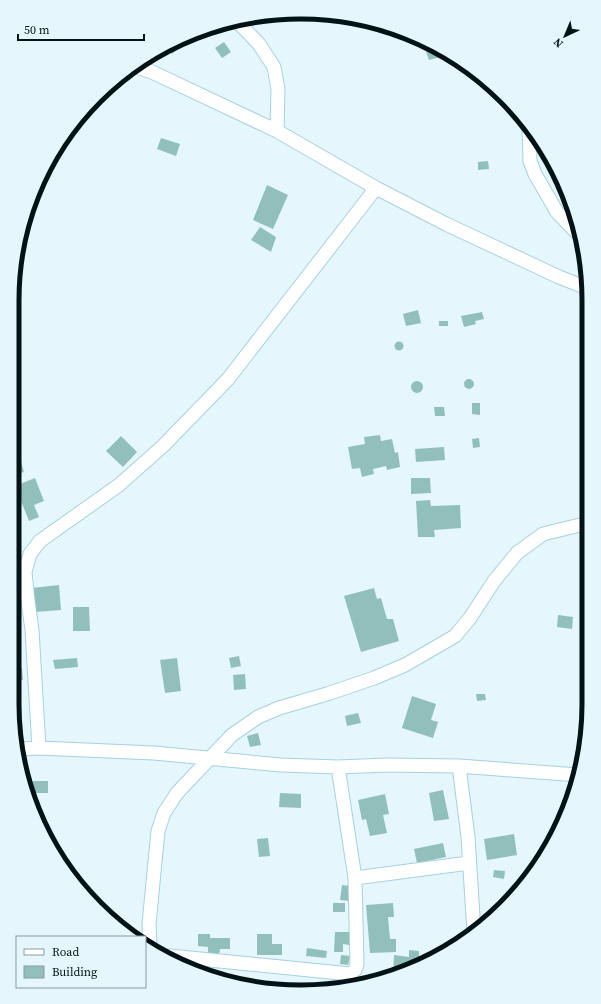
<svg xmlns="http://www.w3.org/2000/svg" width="601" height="1004" font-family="'Source Serif 4',serif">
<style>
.building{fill:#91c0bc}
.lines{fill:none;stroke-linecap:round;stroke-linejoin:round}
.street-casing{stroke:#a6d1e1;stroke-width:15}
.street{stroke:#fff;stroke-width:13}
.rim{fill:none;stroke:#031217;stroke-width:5}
</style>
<rect width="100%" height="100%" fill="#e5f6fc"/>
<path class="building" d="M187 36 191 41 186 46 180 40Z
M422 40 437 48 440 57 429 60Z
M177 41 181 46 172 54 165 47Z
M224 42 231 52 222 58 215 48Z
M161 138 180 144 176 156 157 149Z
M488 161 489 169 478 170V162Z
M267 185 288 195 273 229 253 220Z
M260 227 276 237 271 252 251 240Z
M418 310 421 323 406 326 403 314Z
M482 312 484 319 475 321 476 324 464 327 461 316Z
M439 321H448V326H439Z
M394.5 346a4.5 4.5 0 1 1 9 0a4.5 4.5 0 1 1-9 0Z
M464 384a5 5 0 1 1 10 0a5 5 0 1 1-10 0Z
M411 387a6 6 0 1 1 12 0a6 6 0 1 1-12 0Z
M472 403H480V415L472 414Z
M434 407H444L445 416H435Z
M380 435 381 441 392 439 395 453 398 452 400 467 387 470 386 466 373 469 374 474 362 477 360 468 352 469 348 447 365 444 364 437Z
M121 436 137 452 123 467 106 451Z
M479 438 480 447 473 448 472 439Z
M444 447 445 460 416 462 415 449Z
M18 451 24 472 14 475 12 470V453Z
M35 478 44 501 34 505 39 517 29 521 15 486Z
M411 478H430L431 493 411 494Z
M430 500 431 506 460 505 461 528 434 530 435 537H418L416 501Z
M59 585 61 610 35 612 32 588Z
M374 588 377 599 381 598 387 619H393L399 641 361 652 344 596Z
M73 607H89L90 631H73Z
M558 615 573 617 572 629 557 627Z
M239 656 241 666 231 668 229 658Z
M77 658 78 667 55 669 53 660Z
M177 658 181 691 165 693 160 660Z
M22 668 23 680 12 681V669Z
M245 674 246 689 234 690 233 675Z
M476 694H485L486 700 477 701Z
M412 696 436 704 431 720 438 722 433 738 402 728Z
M358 713 361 723 347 726 345 716Z
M258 733 261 745 250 747 247 736Z
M33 781H48V793H33Z
M443 790 449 819 434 821 429 793Z
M280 793 301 794V808L279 807Z
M385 794 389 814 383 815 387 833 370 836 366 819 362 820 358 800Z
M514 834 517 855 487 860 484 839Z
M268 838 270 856 259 857 257 839Z
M443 843 446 857 417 863 414 849Z
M536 854H545L539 865H536Z
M494 870 505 871 504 879 493 877Z
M342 885 351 886 349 901 340 900Z
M333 903H345V912H333Z
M393 903 394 917H388L390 939H396V952L370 953 366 905Z
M335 932H349V945L343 944V952H334Z
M198 934H210V938H230V949H220L219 956 208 955V947L198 946Z
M257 934H272V944H282V955H257Z
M307 948 327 951 326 958 306 956Z
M409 950 419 951V957L429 958 393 977 394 955 409 957Z
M341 955 350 956 348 965 340 964Z"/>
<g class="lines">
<defs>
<path id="street" d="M236 20 259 44 274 67 278 89 277 131
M134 66 152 72 277 131 376 188 446 224 559 277 587 288
M529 129 530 161 535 174 557 212 580 236
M39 748 32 630 28 601 25 572 30 554 40 541 119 485 163 446 228 379 376 188
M20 749 39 748 154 753 281 765 338 767 386 765 459 766 578 775
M459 766 468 837 474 933
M355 878 469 863
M150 946 149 924 158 831 164 813 177 793 232 735 258 717 279 708 327 694 374 678 405 665 455 636 470 618 494 581 517 553 543 534 588 523
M170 956 350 974 355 970 357 964 355 878 338 767"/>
</defs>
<use href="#street" class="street-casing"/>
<use href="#street" class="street"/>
</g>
<path d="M0 0H601V1004H0ZM300 19H301A281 281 0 0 1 582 300V704A281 281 0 0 1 301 985H300A281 281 0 0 1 19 704V300A281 281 0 0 1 300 19Z" fill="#e5f6fc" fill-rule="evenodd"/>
<path class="rim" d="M300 19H301A281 281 0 0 1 582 300V704A281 281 0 0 1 301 985H300A281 281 0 0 1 19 704V300A281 281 0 0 1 300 19Z"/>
<rect x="16" y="936" width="130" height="52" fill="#e5f6fc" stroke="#8b9ba0"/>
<rect x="24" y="949" width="20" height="6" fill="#ffffff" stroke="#8b9ba0"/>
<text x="52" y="956" font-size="12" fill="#031217">Road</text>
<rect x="24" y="966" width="20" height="12" fill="#91c0bc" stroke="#8b9ba0"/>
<text x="52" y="976" font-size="12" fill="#031217">Building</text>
<g transform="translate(565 36) rotate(224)" stroke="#e5f6fc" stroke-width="3" paint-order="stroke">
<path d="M0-3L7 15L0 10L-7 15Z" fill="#031217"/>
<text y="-6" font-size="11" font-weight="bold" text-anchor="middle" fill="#031217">N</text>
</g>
<path d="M18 34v6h126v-6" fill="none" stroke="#031217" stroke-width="2"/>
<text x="24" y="34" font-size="12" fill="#031217" stroke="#e5f6fc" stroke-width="3" paint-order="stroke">50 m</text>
</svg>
